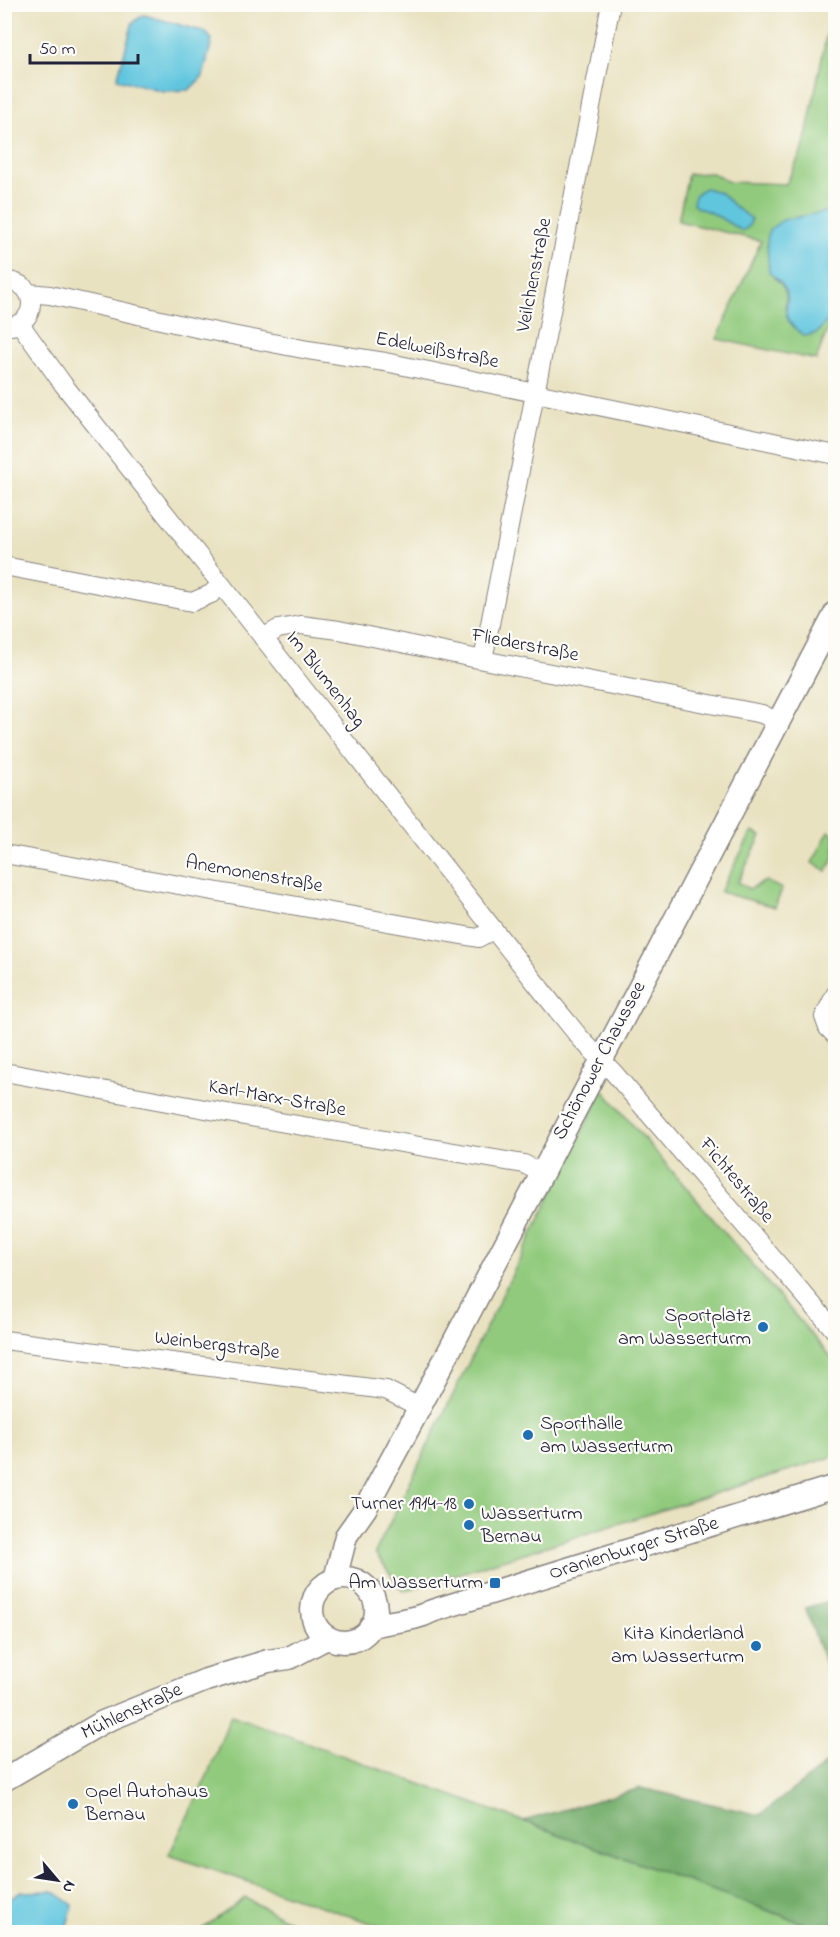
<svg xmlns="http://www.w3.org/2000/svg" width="840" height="1937" font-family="'Indie Flower',sans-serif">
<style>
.green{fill:#91ca7d;stroke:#5a765c;stroke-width:1.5}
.forest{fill:#74ae6c;stroke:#4b6854;stroke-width:1.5}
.water{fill:#61c6de;stroke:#42748c;stroke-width:1.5}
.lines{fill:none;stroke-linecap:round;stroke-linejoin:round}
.minor-casing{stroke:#86827e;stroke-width:20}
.major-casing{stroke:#86827e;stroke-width:25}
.minor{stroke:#fff;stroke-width:18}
.major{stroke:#fff;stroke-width:22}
.poi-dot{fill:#1f6fb2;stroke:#fdfcf7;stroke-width:2}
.labels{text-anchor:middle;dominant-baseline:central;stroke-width:4.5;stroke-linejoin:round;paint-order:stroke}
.street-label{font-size:20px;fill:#22223b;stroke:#fdfcf7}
.poi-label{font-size:20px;fill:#22223b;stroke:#fdfcf7;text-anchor:end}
</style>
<rect width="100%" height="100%" fill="#fdfcf7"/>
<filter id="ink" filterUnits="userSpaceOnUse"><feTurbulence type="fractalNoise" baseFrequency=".0167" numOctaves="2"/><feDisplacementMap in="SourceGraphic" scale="12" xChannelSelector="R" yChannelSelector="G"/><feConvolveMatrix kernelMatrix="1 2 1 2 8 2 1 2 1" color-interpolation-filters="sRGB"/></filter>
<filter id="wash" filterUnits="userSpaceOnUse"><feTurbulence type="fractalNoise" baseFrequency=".008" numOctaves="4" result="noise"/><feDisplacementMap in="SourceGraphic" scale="24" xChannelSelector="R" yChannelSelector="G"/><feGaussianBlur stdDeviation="1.35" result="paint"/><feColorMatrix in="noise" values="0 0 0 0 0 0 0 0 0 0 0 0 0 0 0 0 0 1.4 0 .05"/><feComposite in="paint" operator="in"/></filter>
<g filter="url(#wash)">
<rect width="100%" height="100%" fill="#e9e2c1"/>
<path class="green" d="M832 8H835V210L794 219 774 278C786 287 788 294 785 308L835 304V302V310L816 360 717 339 761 241 678 221 688 174 712 173 729 182 786 184 804 146Z
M829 831 835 835V856L827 871 812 863Z
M752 832 761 836 738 882 749 889 766 881 782 889 775 907 720 892Z
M603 1090 835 1362V1456L403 1591 375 1553Z
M231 1715 827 1932H397L169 1855 207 1776Z
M245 1898 303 1928 297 1932H198Z"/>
<path class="forest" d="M835 1599H836L835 1691 805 1608Z
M835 1757V1932H827L523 1821 641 1788 760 1815Z"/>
<path class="water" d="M144 15 206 32 212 40 203 76 189 90 163 91 117 79 133 22Z
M706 188 721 193 736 208 751 218C751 225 748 228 742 231L714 214 696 207 693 204C694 195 698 191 706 188Z
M835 210V302L827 321 817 333 805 336C770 312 797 306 783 286 780 281 773 276 769 272L767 242 769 230 783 220Z
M53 1891 73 1905 65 1932H5V1902L21 1892Z"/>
</g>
<g filter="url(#ink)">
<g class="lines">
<defs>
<path id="minor" d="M4 281C41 280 39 329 4 326
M29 293 50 295 196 328 308 350 385 362 836 455
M20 324 63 384 550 1001 581 1039 614 1073 836 1332
M4 566 192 602 211 594 221 585
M263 638 278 629 301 625 339 630 483 660 762 714 778 722
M483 660 611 4
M4 854 478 938 493 930
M836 993 824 1017 828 1028 836 1036
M4 1072 227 1113 524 1164 541 1173
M4 1340 386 1390 419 1407"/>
<path id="major" d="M312 1610a32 32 0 1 1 64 0a32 32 0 1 1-64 0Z
M335 1579 346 1536 365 1509 423 1401 836 612
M370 1627C391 1620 412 1622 432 1611L836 1486
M4 1780 103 1722 206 1680 268 1661 289 1658 321 1641 329 1638"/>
</defs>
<use href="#minor" class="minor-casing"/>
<use href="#major" class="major-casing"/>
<use href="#minor" class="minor"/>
<use href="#major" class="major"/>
</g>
</g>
<g class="poi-dot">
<circle cx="763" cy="1327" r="6"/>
<circle cx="528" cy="1435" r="6"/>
<circle cx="469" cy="1504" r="6"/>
<circle cx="469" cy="1525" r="6"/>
<rect x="489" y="1577" width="12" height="12" rx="3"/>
<circle cx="756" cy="1646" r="6"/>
<circle cx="73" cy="1804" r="6"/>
</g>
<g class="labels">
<g class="street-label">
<text transform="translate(535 275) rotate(-79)">Veilchenstraße</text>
<text transform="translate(437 351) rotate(11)">Edelweißstraße</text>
<text transform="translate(525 646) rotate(11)">Fliederstraße</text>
<text transform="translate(325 680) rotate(52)">Im Blumenhag</text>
<text transform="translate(254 875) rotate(10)">Anemonenstraße</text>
<text transform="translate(600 1061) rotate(-62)">Schönower Chaussee</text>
<text transform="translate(277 1099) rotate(10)">Karl-Marx-Straße</text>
<text transform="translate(736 1181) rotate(50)">Fichtestraße</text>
<text transform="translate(217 1346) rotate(7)">Weinbergstraße</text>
<text transform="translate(634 1549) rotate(-17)">Oranienburger Straße</text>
<text transform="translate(132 1712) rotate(-25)">Mühlenstraße</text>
</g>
<g class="poi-label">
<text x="751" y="1316">Sportplatz<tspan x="751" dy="23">am Wasserturm</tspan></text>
<text x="540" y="1424" text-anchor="start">Sporthalle<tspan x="540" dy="23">am Wasserturm</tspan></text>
<text x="457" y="1504">Turner 1914-18</text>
<text x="481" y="1514" text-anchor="start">Wasserturm<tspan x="481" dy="23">Bernau</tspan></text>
<text x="483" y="1583">Am Wasserturm</text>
<text x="744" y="1634">Kita Kinderland<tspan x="744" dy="23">am Wasserturm</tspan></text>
<text x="85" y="1792" text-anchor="start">Opel Autohaus<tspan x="85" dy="23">Bernau</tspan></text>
</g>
</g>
<rect width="840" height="1937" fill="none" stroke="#fdfcf7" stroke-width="24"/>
<g transform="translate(57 1880) rotate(119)" stroke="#fdfcf7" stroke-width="4.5" paint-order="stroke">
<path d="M0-4.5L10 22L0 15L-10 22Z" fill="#22223b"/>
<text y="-9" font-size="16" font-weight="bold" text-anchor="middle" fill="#22223b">N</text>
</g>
<path d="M30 54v9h108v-9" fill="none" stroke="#22223b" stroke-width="3"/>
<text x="39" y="54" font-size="18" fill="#22223b" stroke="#fdfcf7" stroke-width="4.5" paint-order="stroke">50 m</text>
</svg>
